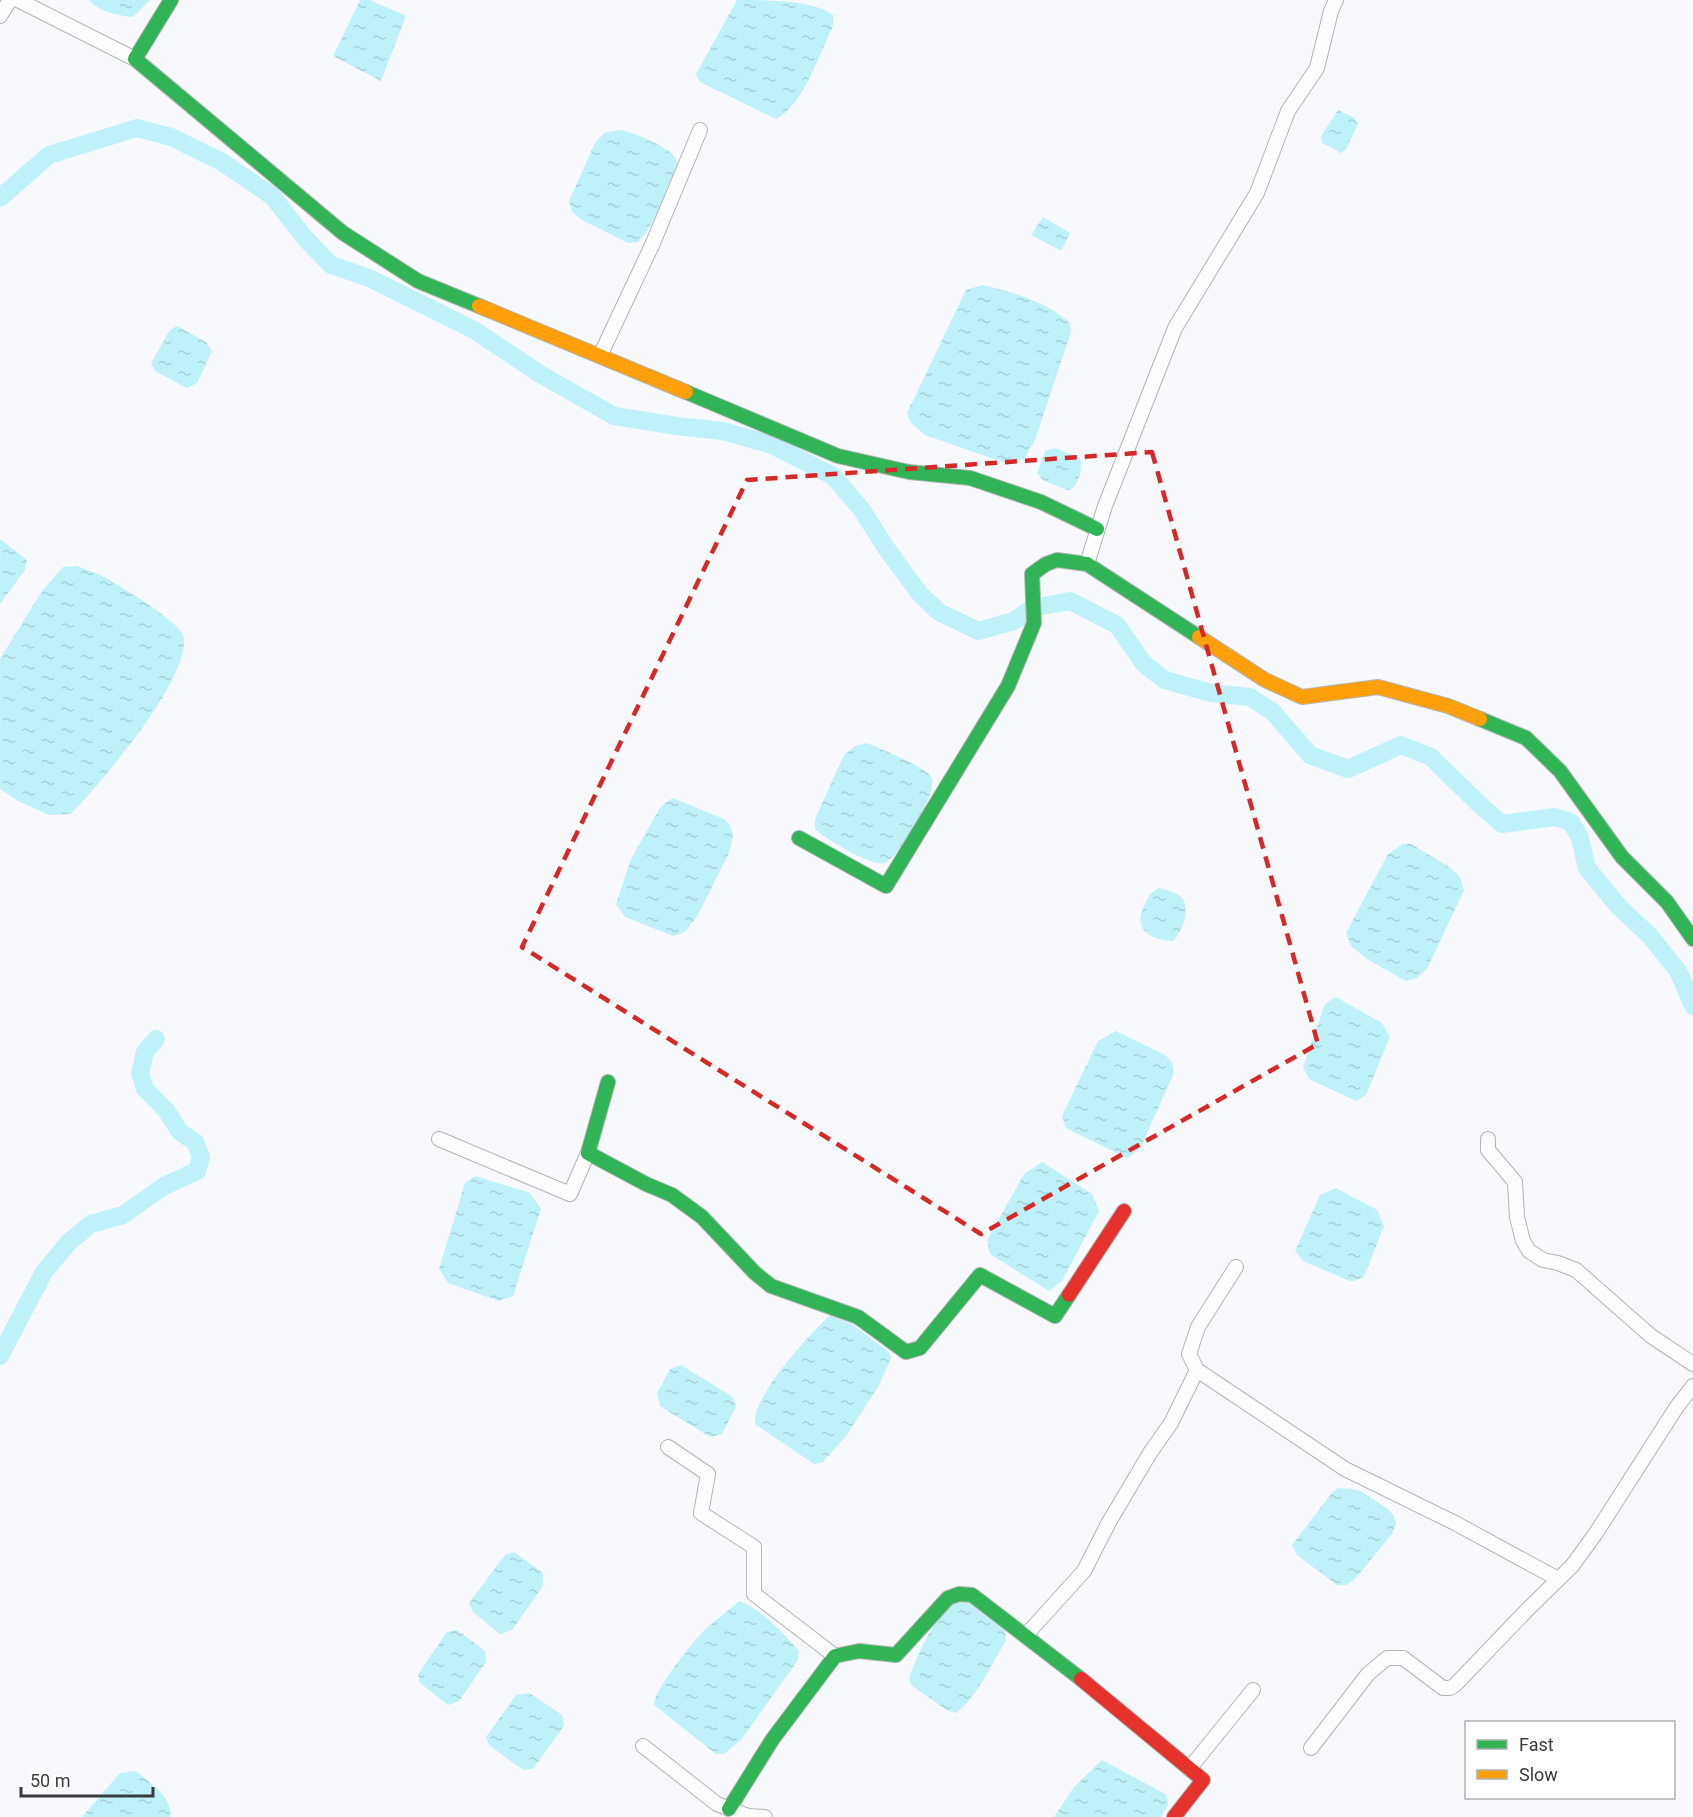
<svg xmlns="http://www.w3.org/2000/svg" width="1693" height="1817" font-family="Roboto,sans-serif">
<style>
.water{fill:url(#water-ripples)}
.lines{fill:none;stroke-linecap:round;stroke-linejoin:round}
.canal{stroke:#bff1f9;stroke-width:18}
.street-casing{stroke:#b3b4b7;stroke-width:16}
.fast-casing{stroke:#b3b4b7;stroke-width:16}
.slow-casing{stroke:#b3b4b7;stroke-width:16}
.jam-casing{stroke:#b3b4b7;stroke-width:16}
.street{stroke:#fefeff;stroke-width:14}
.fast{stroke:#30b455;stroke-width:14}
.slow{stroke:#ff9f0a;stroke-width:14}
.jam{stroke:#e5322d;stroke-width:14}
.marked{fill:none;stroke:#d62828;stroke-width:4.5;stroke-dasharray:12 8;stroke-linejoin:round}
</style>
<defs>
<pattern id="water-ripples" width="26" height="14" patternUnits="userSpaceOnUse" patternTransform="scale(1.5)"><rect width="26" height="14" fill="#bff1f9"/><path d="M2 4q2-2 4 0t4 0M15 11q2-2 4 0t4 0" fill="none" stroke="#a5d0d6"/></pattern>
</defs>
<rect width="100%" height="100%" fill="#f7f9fc"/>
<path class="water" d="M89 0H150L133 17C118 16 99 12 89 0Z
M360 0H370L406 16 381 81 333 56Z
M737 0C765 0 813 0 833 15V26C819 54 804 105 776 119L700 82 696 74Z
M1338 110 1353 117 1358 124 1346 150 1341 153 1322 143 1321 136Z
M620 130C632 132 672 148 676 159 683 176 650 230 638 242L628 243 582 220 572 212 569 201 595 143 604 133Z
M1043 217 1070 233 1061 251 1031 235Z
M982 285C1014 292 1046 302 1070 323L1071 332 1035 440 1024 459 1005 463 925 435 910 422 907 413 966 290Z
M177 326 206 342 212 351 197 383 187 388 155 371 151 363 170 330Z
M1055 448 1080 458C1083 470 1079 484 1069 491L1043 480 1037 473 1045 451Z
M0 539 27 560 25 570 0 604Z
M77 566C85 569 94 572 102 576 118 584 178 621 183 635 195 674 98 786 71 814L49 815 18 801 0 789V659L42 591 63 567Z
M867 743C879 748 928 768 932 778 938 791 899 859 884 863 872 867 825 839 815 829V819L844 755 855 746Z
M673 798 724 819 730 825 733 835 729 853 698 915 685 932 673 936 625 917 616 904 631 859 661 806Z
M1403 844H1411L1451 868 1460 877 1464 890 1427 969 1417 978 1406 981 1367 959 1351 946 1346 933 1388 854Z
M1159 888C1166 890 1176 892 1181 897 1192 908 1182 932 1173 941 1151 940 1132 930 1144 906 1148 897 1150 892 1159 888Z
M1336 997 1382 1023 1390 1037 1366 1095 1356 1101 1309 1079 1303 1067 1325 1004Z
M1116 1031 1165 1055 1172 1062 1174 1073 1140 1149 1127 1158 1066 1128 1062 1116 1098 1041Z
M1042 1162 1092 1194 1099 1211 1062 1281 1049 1291 990 1254 987 1240 1024 1174Z
M475 1176 530 1193 541 1209 513 1296 499 1301 448 1283 439 1269 465 1183Z
M1336 1188 1377 1210 1384 1226 1364 1277 1352 1282 1303 1261 1295 1251 1320 1195Z
M830 1315 853 1325 889 1352 891 1358 878 1387 846 1436 823 1462 814 1464 755 1424C752 1396 809 1335 830 1315Z
M681 1365 733 1397 736 1407 722 1434 710 1437 660 1406 657 1393 670 1369Z
M1338 1488 1353 1489 1362 1492 1388 1509 1394 1516 1396 1524 1392 1534 1355 1579 1346 1585H1337L1297 1555 1292 1545 1332 1493Z
M514 1552 543 1573V1586L512 1630 500 1634 473 1612 469 1603 505 1555Z
M962 1598 1005 1630 1006 1640C992 1664 978 1696 956 1713L948 1711 911 1685 909 1678C918 1654 937 1608 962 1598Z
M739 1601C763 1610 782 1632 799 1651L798 1660 741 1740 724 1754H716L654 1705C654 1690 689 1647 700 1635 711 1622 727 1613 739 1601Z
M457 1630 485 1651 486 1662 459 1701 448 1705 420 1683 418 1674 447 1632Z
M529 1693 562 1715 564 1726 533 1769 523 1770 489 1745 486 1737 516 1695Z
M1102 1760 1167 1795 1168 1805 1161 1817H1054L1074 1787Z
M136 1771C151 1784 169 1794 171 1815L169 1817H82L120 1773Z"/>
<g class="lines">
<path class="canal" d="M0 198 49 155 137 128 171 137 222 162 272 196 305 238 331 265 369 278 474 330 540 374 614 416 677 426 723 431 772 445 833 476 862 510 886 548 920 594 939 612 978 631 1014 621 1032 608 1070 601 1117 625 1144 664 1165 680 1211 693 1250 697 1273 712 1310 755 1348 769 1401 745 1431 757 1479 804 1502 824 1555 817 1571 822 1580 838 1587 868 1618 906 1650 936 1678 971 1693 1006
M0 1356 44 1272 69 1242 91 1224 123 1215 164 1186 197 1171 201 1157 195 1142 180 1132 166 1110 145 1089 140 1073 145 1052 156 1039"/>
<defs>
<path id="street" d="M18 0 135 59
M0 16 10 0
M600 356 653 243 700 130
M1087 564 1105 506 1175 328 1257 193 1288 111 1317 68 1331 11 1336 0
M439 1139 570 1194 588 1153
M1488 1139V1150L1515 1182 1517 1217 1523 1241 1529 1251 1543 1260 1558 1263 1576 1270 1651 1336 1693 1364
M1197 1370 1345 1469 1455 1523 1558 1579
M668 1447 708 1474 701 1513 754 1547V1594L835 1656
M1026 1635 1084 1571 1109 1522 1150 1453 1171 1423 1197 1370 1189 1354 1198 1327 1236 1267
M643 1746 717 1804 748 1816 765 1817
M1311 1748 1368 1674 1387 1658H1403L1443 1688H1450L1455 1685 1527 1610 1572 1566 1596 1533 1676 1408 1693 1386
M1189 1769 1253 1690"/>
<path id="fast" d="M171 0 135 59 343 233 418 281 479 306
M686 392 838 456 909 472 970 478 1041 502 1097 529
M1480 719 1526 738 1560 771 1622 857 1667 902 1693 939
M799 838 886 886 1008 686 1034 623 1032 574 1046 564 1057 560 1087 564 1199 637
M608 1082 588 1153 646 1184 672 1195 702 1217 755 1273 771 1286 858 1317 906 1352 920 1348 980 1275 1055 1316 1069 1295
M729 1809 772 1740 835 1656 859 1651 896 1655 948 1598 959 1594 972 1595 1081 1679"/>
<path id="slow" d="M479 306 686 392
M1199 637 1265 680 1302 697 1378 687 1448 706 1480 719"/>
<path id="jam" d="M1069 1295 1124 1211
M1081 1679 1203 1780 1174 1817"/>
</defs>
<use href="#street" class="street-casing"/>
<use href="#fast" class="fast-casing"/>
<use href="#slow" class="slow-casing"/>
<use href="#jam" class="jam-casing"/>
<use href="#street" class="street"/>
<use href="#fast" class="fast"/>
<use href="#slow" class="slow"/>
<use href="#jam" class="jam"/>
</g>
<path class="marked" d="M1152 452 1318 1044 981 1234 522 947 747 480Z"/>
<rect x="1465" y="1721" width="210" height="78" fill="#ffffff" stroke="#b0b1b1" stroke-width="1.5"/>
<rect x="1477" y="1740" width="30" height="9" fill="#30b455" stroke="#b0b1b1" stroke-width="1.5"/>
<text x="1519" y="1751" font-size="18" fill="#3a3b3d">Fast</text>
<rect x="1477" y="1770" width="30" height="9" fill="#ff9f0a" stroke="#b0b1b1" stroke-width="1.5"/>
<text x="1519" y="1781" font-size="18" fill="#3a3b3d">Slow</text>
<path d="M21 1787v9h132v-9" fill="none" stroke="#3a3b3d" stroke-width="3"/>
<text x="30" y="1787" font-size="18" fill="#3a3b3d" stroke="#ffffff" stroke-width="4.5" paint-order="stroke">50 m</text>
</svg>
